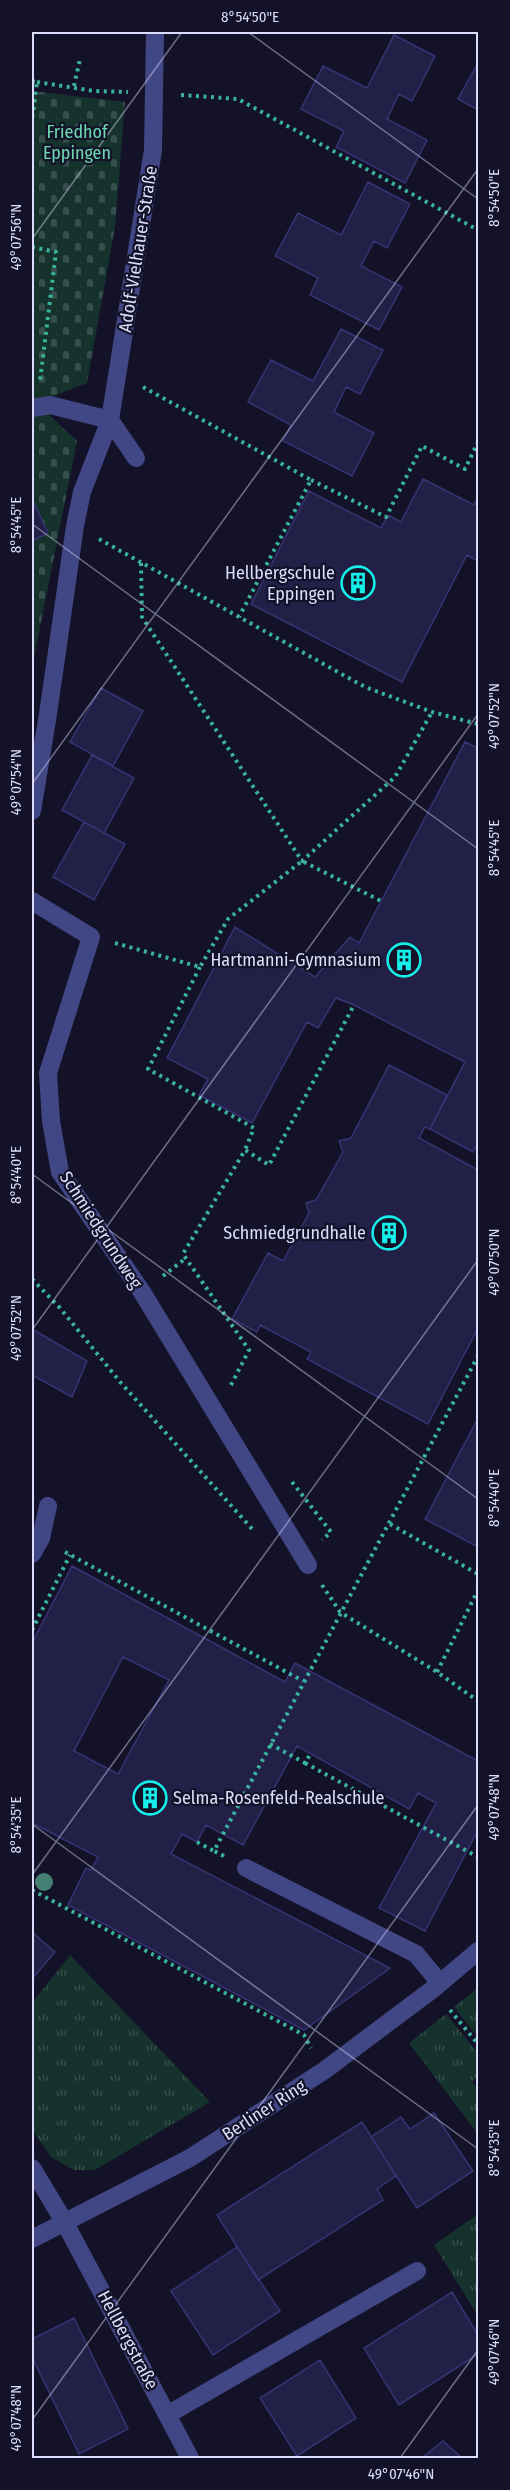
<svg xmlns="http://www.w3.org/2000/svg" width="510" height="2490" font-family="'Fira Sans Condensed',sans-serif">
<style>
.grass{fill:url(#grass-tufts)}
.cemetery{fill:url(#cemetery-stones)}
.building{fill:#232048;stroke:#383372;stroke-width:1.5;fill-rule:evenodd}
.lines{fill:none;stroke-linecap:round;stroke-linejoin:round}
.path{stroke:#39b39d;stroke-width:4;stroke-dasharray:3 4.5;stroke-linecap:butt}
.minor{stroke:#414784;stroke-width:18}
.tree{fill:#447f73}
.ticks{fill:none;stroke:#dcdcfd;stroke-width:1.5;stroke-opacity:0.45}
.labels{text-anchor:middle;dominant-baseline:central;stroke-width:4.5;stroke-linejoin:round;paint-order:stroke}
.park-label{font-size:18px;fill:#6cd9b0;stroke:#131228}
.street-label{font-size:18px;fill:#dcdcfd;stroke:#131228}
.poi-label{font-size:18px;fill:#dcdcfd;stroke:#131228;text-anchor:end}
.neatline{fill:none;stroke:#dcdcfd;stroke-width:2}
.ticks-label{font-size:15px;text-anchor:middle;fill:#dcdcfd}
</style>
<defs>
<pattern id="grass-tufts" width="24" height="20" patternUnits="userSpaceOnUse" patternTransform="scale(1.5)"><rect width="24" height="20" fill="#16322d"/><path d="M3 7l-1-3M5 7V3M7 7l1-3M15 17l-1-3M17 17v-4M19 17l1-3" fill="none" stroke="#374f4c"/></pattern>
<pattern id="cemetery-stones" width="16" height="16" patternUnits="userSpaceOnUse" patternTransform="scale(1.5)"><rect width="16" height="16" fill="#16322d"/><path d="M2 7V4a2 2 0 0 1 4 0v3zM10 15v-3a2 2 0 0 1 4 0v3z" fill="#374f4c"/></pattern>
</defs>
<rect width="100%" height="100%" fill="#131228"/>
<path class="grass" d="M70 1955 210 2102 95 2170H74L51 2157 32 2130V2003Z
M478 1988V2035L477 2036 454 2007Z
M446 2014 478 2053V2075L472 2082 478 2089V2134L409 2043Z
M478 2214V2316L434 2245Z"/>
<path class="cemetery" d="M32 91 125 102 115 227 87 383 51 397 49 415 77 441 32 668Z"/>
<path class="building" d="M394 35 435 56 412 101 399 94 387 119 427 140 405 183 336 147 344 131 301 109 323 66 367 88Z
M478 63V110L458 99Z
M368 182 410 204 387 248 374 241 361 266 402 287 379 330 310 295 318 278 275 256 298 213 341 235Z
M341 329 383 350 360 394 346 387 334 412 374 433 352 476 283 441 291 425 248 402 271 360 313 381Z
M423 479 474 505 478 496V561L467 555 402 682 251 604 309 491 381 528 388 515 401 522Z
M32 499 48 533 32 541Z
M101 688 143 711 113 766 70 742Z
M465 742 478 748V1143L473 1152 430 1129 465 1062 354 1005 336 998 318 1028 307 1022 252 1123 199 1095 208 1079 167 1058 235 927 315 977 350 937 359 943Z
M92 755 134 778 104 833 62 810Z
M84 822 125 844 94 900 53 877Z
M389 1065 447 1095 430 1129 425 1127 419 1138 478 1170V1328L428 1424 307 1359 311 1352 260 1325 257 1332 232 1319 268 1253 283 1261 309 1213 306 1203 316 1200 343 1152 339 1141 351 1138Z
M32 1329 87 1361 72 1397 32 1375Z
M478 1418V1547L425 1519Z
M72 1566 285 1682 295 1663 478 1761V1830L425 1931 379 1908 436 1803 418 1793 409 1809 297 1746 243 1845 206 1825 197 1842 182 1834 171 1854 390 1968 304 2030 68 1905 86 1868 91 1870 98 1857 32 1823V1643ZM123 1657 169 1680 118 1774 74 1751Z
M32 1932 55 1952 32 1979Z
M434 2113 473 2171 417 2208 371 2137 401 2117 410 2129Z
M362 2122 396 2176 377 2189 383 2200 258 2280 217 2215Z
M237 2247 280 2311 213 2355 171 2291Z
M452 2292 478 2335V2354L399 2405 364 2348Z
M74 2318 128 2429 79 2454 32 2357V2339Z
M320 2360 356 2418 297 2456 260 2398Z
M443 2441 462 2458H422Z"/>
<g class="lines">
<path class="path" d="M32 81 37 82 32 120
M37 82 94 91 128 92
M74 86 80 59
M181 95 238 99 478 230
M32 247 56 252 40 381
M143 387 311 480 239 617
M311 480 386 517 422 446 465 469 478 442
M99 539 365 687 432 712 478 724
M141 563 142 617 302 861 395 777 432 712
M115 943 200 967 228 919 302 861 381 901
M200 967 148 1069 254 1128 245 1150
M163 1276 186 1258
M32 1279 60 1308 121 1383 253 1530
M231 1385 249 1350 183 1254 245 1150 269 1165 354 1005
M292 1482 331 1532 322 1540
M390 1524 478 1574
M65 1552 303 1681
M322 1585 340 1612 437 1672 478 1701
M32 1630 70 1555
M437 1672 478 1590
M270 1744 305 1763 311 1753
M305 1763 478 1857
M197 1842 214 1851
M224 1856 214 1851 478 1356
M32 1890 304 2035 311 2048
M450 2010 478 2044"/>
<path class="minor" d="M32 408 50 405 110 420 82 492 75 526 48 714 32 811
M136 458 110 420 153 150 155 32
M32 901 91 937 48 1073 51 1121 60 1172 142 1292 308 1565
M32 1554 41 1538 48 1506
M246 1868 416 1954 440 1983
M32 2168 65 2223 190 2458
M32 2239 190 2158 325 2070 433 1989 478 1951
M167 2415 417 2271"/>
</g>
<circle class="tree" cx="44" cy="1882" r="9"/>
<path class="ticks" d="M248 32 478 199M32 239 182 32M32 524 478 849M32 784 478 169M32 1174 478 1499M32 1330 478 714M32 1824 478 2149M32 1875 478 1260M32 2420 478 1805M400 2458 478 2350"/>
<defs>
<symbol id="building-ring" viewBox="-11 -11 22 22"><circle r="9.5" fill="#131228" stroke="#16eee9" stroke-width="1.5"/><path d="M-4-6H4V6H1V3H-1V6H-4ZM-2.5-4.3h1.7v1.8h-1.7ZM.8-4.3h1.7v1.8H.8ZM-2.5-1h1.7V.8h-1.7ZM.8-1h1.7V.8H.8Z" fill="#16eee9"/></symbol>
</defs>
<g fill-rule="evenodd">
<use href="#building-ring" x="339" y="564" width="38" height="38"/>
<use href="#building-ring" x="385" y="941" width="38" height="38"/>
<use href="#building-ring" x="370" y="1214" width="38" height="38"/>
<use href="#building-ring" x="131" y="1779" width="38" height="38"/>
</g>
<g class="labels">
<g class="park-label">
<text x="77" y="132">Friedhof<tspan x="77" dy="21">Eppingen</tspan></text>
</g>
<g class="street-label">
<text transform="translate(138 249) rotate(-81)">Adolf-Vielhauer-Straße</text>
<text transform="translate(101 1230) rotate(57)">Schmiedgrundweg</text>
<text transform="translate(264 2110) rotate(-33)">Berliner Ring</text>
<text transform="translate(128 2340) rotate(62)">Hellbergstraße</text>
</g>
<g class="poi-label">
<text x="335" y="573">Hellbergschule<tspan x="335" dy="21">Eppingen</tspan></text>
<text x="381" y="960">Hartmanni-Gymnasium</text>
<text x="366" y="1233">Schmiedgrundhalle</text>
<text x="173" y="1798" text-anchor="start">Selma-Rosenfeld-Realschule</text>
</g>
</g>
<rect width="510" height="2490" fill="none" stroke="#131228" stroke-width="66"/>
<rect x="33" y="33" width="444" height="2424" class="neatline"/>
<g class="ticks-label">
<text x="250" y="22">8°54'50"E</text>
<text transform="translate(494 198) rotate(-90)" y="5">8°54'50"E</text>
<text transform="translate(16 237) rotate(-90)" y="5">49°07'56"N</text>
<text transform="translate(16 525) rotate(-90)" y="5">8°54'45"E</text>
<text transform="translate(494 716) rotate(-90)" y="5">49°07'52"N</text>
<text transform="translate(16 782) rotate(-90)" y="5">49°07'54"N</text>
<text transform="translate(494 848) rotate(-90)" y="5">8°54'45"E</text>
<text transform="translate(16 1175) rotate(-90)" y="5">8°54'40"E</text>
<text transform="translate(494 1262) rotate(-90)" y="5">49°07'50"N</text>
<text transform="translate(16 1328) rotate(-90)" y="5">49°07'52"N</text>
<text transform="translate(494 1498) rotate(-90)" y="5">8°54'40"E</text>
<text transform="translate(494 1807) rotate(-90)" y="5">49°07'48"N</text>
<text transform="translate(16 1825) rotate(-90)" y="5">8°54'35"E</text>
<text transform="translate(494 2148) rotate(-90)" y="5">8°54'35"E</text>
<text transform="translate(494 2352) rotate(-90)" y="5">49°07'46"N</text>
<text transform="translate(16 2418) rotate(-90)" y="5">49°07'48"N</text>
<text x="401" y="2479">49°07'46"N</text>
</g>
</svg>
